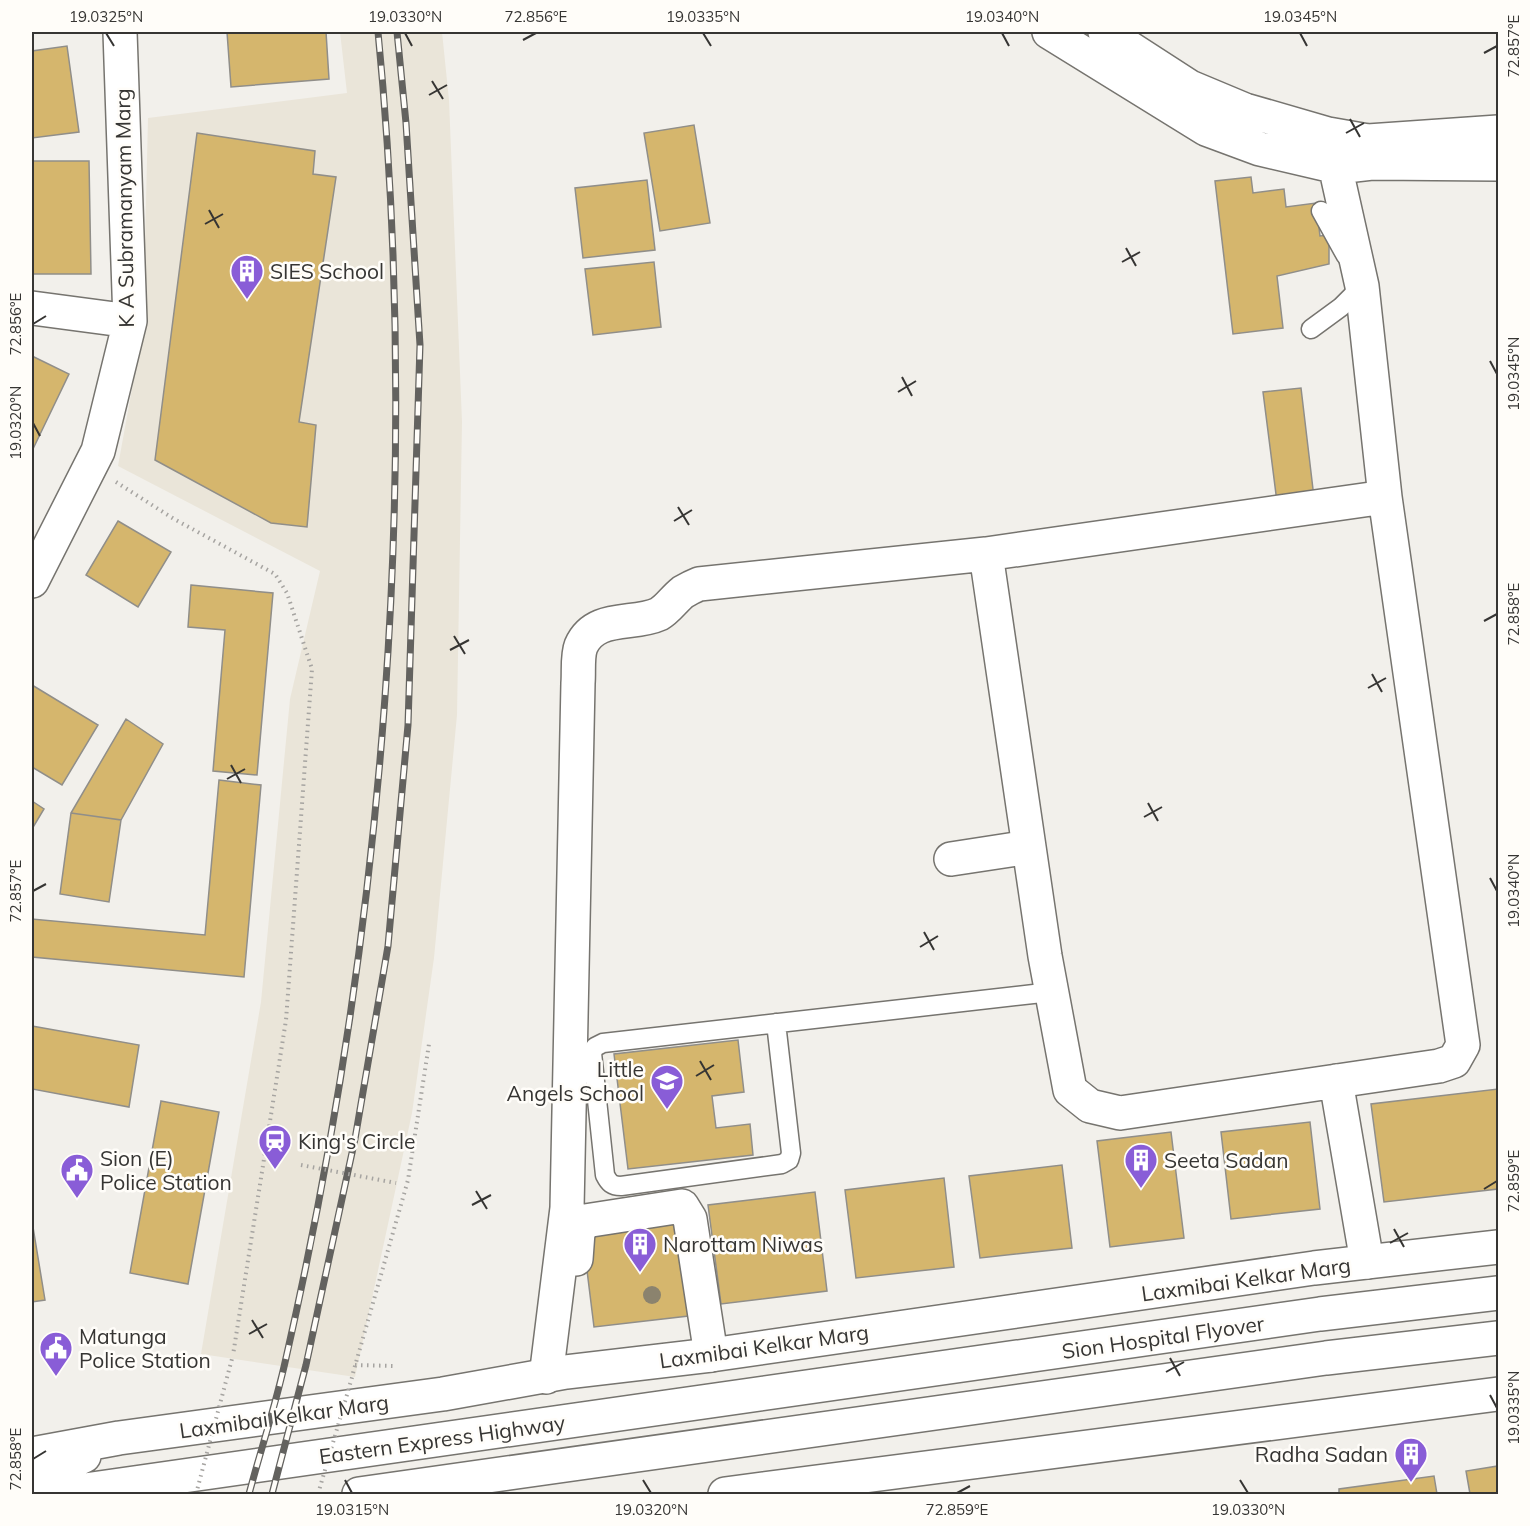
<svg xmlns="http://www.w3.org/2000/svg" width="1530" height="1526" font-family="Mulish,sans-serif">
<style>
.built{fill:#eae5d9}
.building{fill:#d5b66d;stroke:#908e89;stroke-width:1.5}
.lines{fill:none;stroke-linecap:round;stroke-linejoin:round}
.lane-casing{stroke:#76746f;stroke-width:21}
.street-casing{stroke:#76746f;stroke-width:36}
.highway-casing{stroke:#76746f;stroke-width:36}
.path{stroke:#a6a4a1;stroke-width:4;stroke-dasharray:1.5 4.5;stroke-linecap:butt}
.lane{stroke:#fff;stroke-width:18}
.street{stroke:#fff;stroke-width:33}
.highway{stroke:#fff;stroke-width:33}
.rail-casing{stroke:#63625f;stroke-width:7}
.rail{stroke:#fffdf9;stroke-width:4.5;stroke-dasharray:14;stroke-linecap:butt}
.path-bridge{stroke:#a6a4a1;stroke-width:4;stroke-dasharray:1.5 4.5;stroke-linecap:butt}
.tree{fill:#8b836e}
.ticks{fill:none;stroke:#363533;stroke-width:2}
.labels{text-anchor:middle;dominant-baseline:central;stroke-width:5;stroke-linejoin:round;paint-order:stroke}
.street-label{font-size:21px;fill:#363533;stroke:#fffdf9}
.poi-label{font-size:21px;fill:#363533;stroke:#fffdf9;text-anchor:start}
.neatline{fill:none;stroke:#363533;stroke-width:2}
.ticks-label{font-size:15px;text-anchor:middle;fill:#363533}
</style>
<rect width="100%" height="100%" fill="#f2f0eb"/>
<path class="built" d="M340 32H442L449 100 462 422 457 715 434 958 412 1113 355 1377 201 1354 261 1002 290 699 320 571 118 466 143 328 148 118 347 93Z"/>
<path class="building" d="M227 32H326L329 79 231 87Z
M67 46 79 132 32 138V51Z
M694 125 710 223 660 231 644 133Z
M197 133 315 151 313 174 336 177 299 422 316 425 307 527 271 523 155 460Z
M32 161H89L91 274H32Z
M1251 177 1253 193 1284 189 1286 207 1316 203 1320 236 1329 235V264L1277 276 1283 328 1233 334 1215 181Z
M647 180 655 250 583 258 575 188Z
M654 262 661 327 593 335 585 269Z
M32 356 69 374 32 451Z
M1301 388 1315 506 1278 510 1263 392Z
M118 521 171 552 138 607 86 575Z
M191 585 273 593 257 775 213 771 225 630 188 627Z
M32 685 98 725 62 785 32 767Z
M126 719 163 744 121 820 71 813Z
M219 780 261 785 244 977 32 957V919L205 935Z
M32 801 44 809 32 829Z
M71 813 121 820 109 902 60 894Z
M32 1026 139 1045 129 1107 32 1089Z
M738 1040 744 1092 712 1096 716 1128 750 1124 753 1155 628 1169 614 1054Z
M1498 1089V1189L1384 1202 1371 1104Z
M161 1101 219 1112 188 1284 130 1273Z
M1310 1122 1320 1209 1231 1219 1221 1132Z
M1171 1132 1184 1238 1110 1247 1097 1141Z
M1062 1165 1072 1248 980 1258 969 1176Z
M944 1178 954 1267 856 1278 845 1190Z
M815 1192 827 1291 721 1304 708 1205Z
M686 1218 697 1315 594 1327 582 1230Z
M32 1221 45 1300 32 1302Z
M1498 1466V1494H1470L1466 1471Z
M1434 1476 1437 1494H1339V1489Z"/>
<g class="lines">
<defs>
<path id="lane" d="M1321 211 1346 256
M1311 329 1341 307 1362 286 1360 283
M776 1023 791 1153 789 1160 782 1164 621 1186C612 1186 609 1183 605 1175L592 1053 595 1047 603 1043 1051 992"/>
<path id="street" d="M1049 32 1206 129 1260 149 1337 167 1372 163 1498 164
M1105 32 1190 87 1245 110 1328 134 1368 141 1498 132
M32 308 130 321
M986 554 1045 956 1070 1090 1090 1106 1120 1113 1439 1066 1454 1061 1463 1045 1385 497 1362 286 1328 134
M32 581 98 451 130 321 120 32
M951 859 1029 847
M1336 1081 1367 1262
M576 1259 578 1232 585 1221 682 1206 690 1219 711 1355
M546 1377 567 1208 578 683C579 672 577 656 581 646 595 614 633 626 659 614 668 609 674 599 683 592 688 589 694 586 699 584L986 554 1385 497"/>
<path id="highway" d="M32 1454 119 1438 443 1394 566 1372 711 1355 1314 1268 1498 1247
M32 1481 84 1456
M57 1494 1320 1314 1498 1293
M359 1494 1326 1358 1498 1338
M725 1494 1498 1394"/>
</defs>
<use href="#lane" class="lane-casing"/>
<use href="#street" class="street-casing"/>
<use href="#highway" class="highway-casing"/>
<path class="path" d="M116 482 174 519 275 574 287 593 312 669 286 1020 233 1355
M355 1365 395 1366
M353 1373 408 1180 429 1044"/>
<use href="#lane" class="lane"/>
<use href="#street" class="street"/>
<use href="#highway" class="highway"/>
<defs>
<path id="rail" d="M249 1494C261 1449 276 1404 286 1358 384 928 421 472 378 32
M272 1494 306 1365 355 1139 388 946 408 725 420 345 406 123 397 32"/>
</defs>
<use href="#rail" class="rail-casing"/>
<use href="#rail" class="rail"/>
<path class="path-bridge" d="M301 1165 396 1183
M196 1494 233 1355
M318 1494 353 1374"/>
</g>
<circle class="tree" cx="652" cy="1295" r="9"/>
<path class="ticks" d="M106 33 114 46M405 33 412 46M703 33 711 46M1002 33 1009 46M1300 33 1307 46M523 40 536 33M1484 53 1497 46M432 81 443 99M429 95 447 85M1350 119 1360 137M1346 133 1364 123M209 210 219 228M205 224 223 214M1126 248 1136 266M1122 262 1140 252M33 324 46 316M1490 361 1497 374M902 377 912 396M898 392 916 381M33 423 40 436M678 507 689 525M674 521 692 510M1484 621 1497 614M454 636 465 654M450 650 469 640M1372 674 1382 692M1368 688 1386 678M231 765 241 783M227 779 245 769M1148 803 1158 821M1144 817 1162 807M1490 878 1497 891M33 891 46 884M924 932 934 950M920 947 938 936M700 1061 711 1080M696 1076 714 1065M1484 1189 1497 1181M476 1191 487 1209M472 1205 491 1195M1394 1229 1404 1247M1390 1243 1408 1233M252 1320 263 1338M249 1334 267 1324M1170 1358 1180 1376M1166 1372 1184 1362M1490 1395 1497 1408M33 1459 46 1451M345 1480 352 1493M643 1480 651 1493M1240 1480 1248 1493M957 1493 970 1486"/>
<defs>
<symbol id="building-pin" viewBox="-11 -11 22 30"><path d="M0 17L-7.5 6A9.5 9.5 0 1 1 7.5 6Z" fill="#895dd7" stroke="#fffdf9"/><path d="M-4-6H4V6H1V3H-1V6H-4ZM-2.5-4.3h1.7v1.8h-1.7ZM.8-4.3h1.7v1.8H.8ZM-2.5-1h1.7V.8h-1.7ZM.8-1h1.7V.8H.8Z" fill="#fff"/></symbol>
<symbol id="school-pin" viewBox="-11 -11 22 30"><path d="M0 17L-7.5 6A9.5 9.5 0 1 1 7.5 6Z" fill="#895dd7" stroke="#fffdf9"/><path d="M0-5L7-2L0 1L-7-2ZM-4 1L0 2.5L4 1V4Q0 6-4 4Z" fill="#fff"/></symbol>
<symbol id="station-pin" viewBox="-11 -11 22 30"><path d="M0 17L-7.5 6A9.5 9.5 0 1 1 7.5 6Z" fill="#895dd7" stroke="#fffdf9"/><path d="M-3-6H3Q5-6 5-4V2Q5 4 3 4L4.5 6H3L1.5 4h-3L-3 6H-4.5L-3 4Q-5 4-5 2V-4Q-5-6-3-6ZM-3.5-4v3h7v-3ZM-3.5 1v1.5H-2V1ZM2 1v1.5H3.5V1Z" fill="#fff"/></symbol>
<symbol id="civic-pin" viewBox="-11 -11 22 30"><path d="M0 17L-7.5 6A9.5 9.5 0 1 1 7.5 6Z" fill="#895dd7" stroke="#fffdf9"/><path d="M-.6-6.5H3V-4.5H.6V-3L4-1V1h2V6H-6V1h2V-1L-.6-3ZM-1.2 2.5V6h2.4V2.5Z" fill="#fff"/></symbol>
</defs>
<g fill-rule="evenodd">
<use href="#building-pin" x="228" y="252" width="38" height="52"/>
<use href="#school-pin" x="648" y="1062" width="38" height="52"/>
<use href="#station-pin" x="256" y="1122" width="38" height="52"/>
<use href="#building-pin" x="1122" y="1141" width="38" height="52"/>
<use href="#civic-pin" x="58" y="1151" width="38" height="52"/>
<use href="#building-pin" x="621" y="1225" width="38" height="52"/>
<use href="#civic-pin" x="37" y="1329" width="38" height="52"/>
<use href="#building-pin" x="1392" y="1435" width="38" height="52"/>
</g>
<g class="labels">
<g class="street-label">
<text transform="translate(124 208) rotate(-91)">K A Subramanyam Marg</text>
<text transform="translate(1246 1279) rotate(-8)">Laxmibai Kelkar Marg</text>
<text transform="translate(1163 1337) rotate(-8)">Sion Hospital Flyover</text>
<text transform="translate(764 1346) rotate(-8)">Laxmibai Kelkar Marg</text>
<text transform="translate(284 1416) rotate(-8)">Laxmibai Kelkar Marg</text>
<text transform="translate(442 1439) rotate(-8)">Eastern Express Highway</text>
</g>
<g class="poi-label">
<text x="270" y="271">SIES School</text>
<text x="644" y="1069" text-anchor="end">Little<tspan x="644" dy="24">Angels School</tspan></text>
<text x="298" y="1141">King's Circle</text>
<text x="100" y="1158">Sion (E)<tspan x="100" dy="24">Police Station</tspan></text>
<text x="1164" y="1160">Seeta Sadan</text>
<text x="663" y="1244">Narottam Niwas</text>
<text x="79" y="1336">Matunga<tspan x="79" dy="24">Police Station</tspan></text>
<text x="1388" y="1454" text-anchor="end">Radha Sadan</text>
</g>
</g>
<rect width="1530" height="1526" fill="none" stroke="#fffdf9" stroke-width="66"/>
<rect x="33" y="33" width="1464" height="1460" class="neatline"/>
<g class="ticks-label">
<text x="106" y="22">19.0325°N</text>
<text x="405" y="22">19.0330°N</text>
<text x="536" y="22">72.856°E</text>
<text x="703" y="22">19.0335°N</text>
<text x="1002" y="22">19.0340°N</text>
<text x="1300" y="22">19.0345°N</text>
<text transform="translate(1514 46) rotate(-90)" y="5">72.857°E</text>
<text transform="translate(16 324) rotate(-90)" y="5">72.856°E</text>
<text transform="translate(1514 374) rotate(-90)" y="5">19.0345°N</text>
<text transform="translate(16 423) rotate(-90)" y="5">19.0320°N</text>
<text transform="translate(1514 614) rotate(-90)" y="5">72.858°E</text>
<text transform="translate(1514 891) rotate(-90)" y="5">19.0340°N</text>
<text transform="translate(16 891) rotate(-90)" y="5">72.857°E</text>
<text transform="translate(1514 1181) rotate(-90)" y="5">72.859°E</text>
<text transform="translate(1514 1408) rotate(-90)" y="5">19.0335°N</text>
<text transform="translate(16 1459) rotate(-90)" y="5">72.858°E</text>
<text x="352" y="1515">19.0315°N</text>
<text x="651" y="1515">19.0320°N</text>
<text x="957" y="1515">72.859°E</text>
<text x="1248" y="1515">19.0330°N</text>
</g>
</svg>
